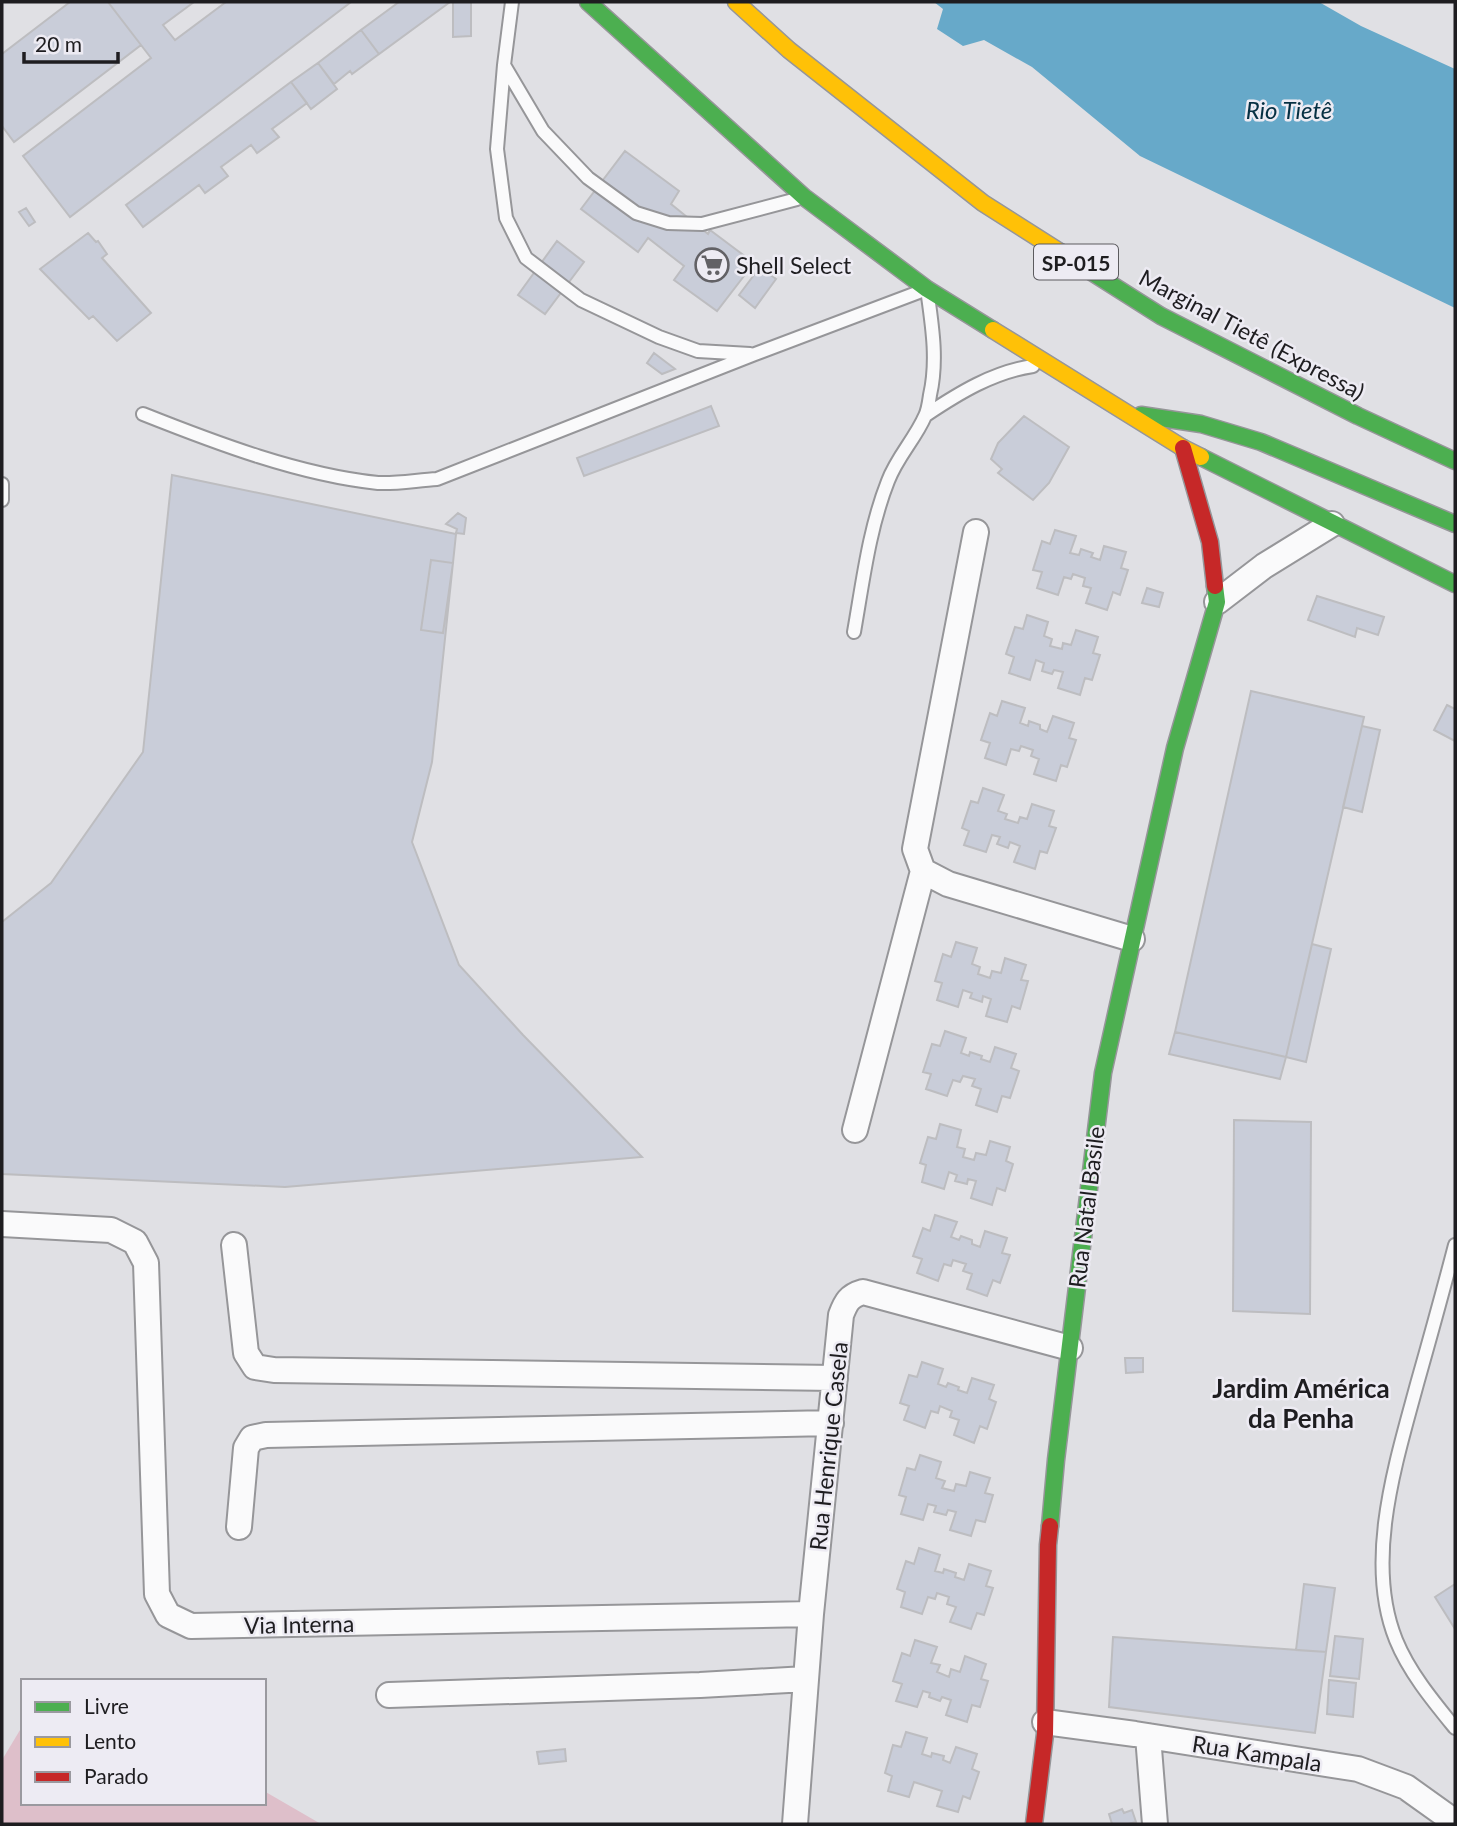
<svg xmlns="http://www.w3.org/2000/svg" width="1457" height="1826" font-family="Lato,sans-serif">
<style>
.green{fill:#debfca}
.water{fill:#67a9c9}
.building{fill:#c9cdd9;stroke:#bdbdc0;stroke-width:2}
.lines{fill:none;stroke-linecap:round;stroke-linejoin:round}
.lane-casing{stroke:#969699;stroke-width:16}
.street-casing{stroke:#969699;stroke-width:28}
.fast-casing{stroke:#969699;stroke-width:19}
.slow-casing{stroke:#969699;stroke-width:19}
.jam-casing{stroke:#969699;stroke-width:19}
.lane{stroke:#fafafb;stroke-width:12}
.street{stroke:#fafafb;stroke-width:24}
.fast{stroke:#4caf50;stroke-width:16}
.slow{stroke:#ffc107;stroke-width:16}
.jam{stroke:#c62828;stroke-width:16}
.labels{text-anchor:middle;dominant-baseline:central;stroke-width:5;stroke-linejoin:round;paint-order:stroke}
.shield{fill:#edebf3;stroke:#5c5b5f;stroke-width:2}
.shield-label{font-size:21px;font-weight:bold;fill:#1e1d20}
.poi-label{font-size:23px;fill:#1e1d20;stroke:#edebf3;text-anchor:start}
.street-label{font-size:23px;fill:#1e1d20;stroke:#edebf3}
.water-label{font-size:24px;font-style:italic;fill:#063043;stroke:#edebf3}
.quarter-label{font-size:26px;font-weight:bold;fill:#1e1d20;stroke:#edebf3}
</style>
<rect width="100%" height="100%" fill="#e0e0e4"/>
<path class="green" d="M23 1725V1803H264V1791L321 1824H2V1760Z"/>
<path class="water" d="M934 2H1319L1361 26 1455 69V308L1140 156 1032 67 984 40 963 46 937 29 943 9Z"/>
<path class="building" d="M70 2H108L141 45 14 142 2 126V54Z
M108 2H194L163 25 175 40 226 2H351L70 217 23 156 151 58Z
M399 2H450L379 54 361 30Z
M453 2H471V36L453 37Z
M361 30 379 54 352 74 350 71 334 84 318 63Z
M318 63 337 89 311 109 291 82Z
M291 82 307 103 272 129 279 137 257 153 251 145 221 167 228 176 205 193 199 185 143 227 126 205Z
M625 151 679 191 671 204 708 234 710 230 754 263 717 311 674 280 684 266 648 238 638 252 581 209Z
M26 208 35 222 29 226 19 212Z
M88 233 96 242 98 241 107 254 102 258 151 313 117 341 93 316 89 319 40 269Z
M557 241 584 262 545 314 518 295Z
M760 267 776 279 755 308 739 295Z
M654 353 675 369 662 374 647 363Z
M711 406 719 426 584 476 577 458Z
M1024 416 1069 447 1049 483 1033 500 998 473 1002 469 991 459 998 443Z
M172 475 456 534 432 762 412 842 459 965 523 1035 642 1157 285 1187 2 1174V922L51 883 143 752Z
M458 513 466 518 464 534 456 533 457 529 446 524Z
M1055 530 1076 536 1070 553 1079 555 1081 549 1093 553 1091 557 1100 560 1104 546 1126 552 1121 568 1128 570 1120 595 1113 592 1107 610 1086 603 1091 588 1083 586 1085 578 1073 574 1071 579 1064 577 1058 595 1037 588 1042 572 1033 570 1042 541 1050 544Z
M431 560 453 563 443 633 421 630Z
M1147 588 1163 593 1159 607 1142 603Z
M1317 596 1384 617 1378 635 1357 628 1355 637 1308 620Z
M1027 615 1048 622 1044 636 1052 639 1050 646 1062 649 1063 643 1071 645 1076 630 1098 637 1093 653 1100 655 1092 680 1085 678 1080 695 1058 688 1063 672 1054 670 1052 674 1042 671 1044 663 1036 660 1030 680 1009 673 1014 657 1006 654 1015 627 1023 629Z
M1251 691 1364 717 1286 1057 1175 1032Z
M1002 701 1025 708 1020 723 1028 726 1029 721 1040 725V729L1047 732 1053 716 1074 723 1069 738 1076 740 1067 767 1061 765 1056 781 1034 774 1039 759 1031 756 1033 750 1021 746 1019 751 1011 749 1006 765 985 758 990 743 981 740 990 713 997 716Z
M1447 705 1455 709V741L1434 730Z
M1362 726 1380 730 1362 812 1343 807Z
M983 788 1004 795 998 811 1007 814 1005 819 1018 823 1020 817 1027 819 1032 804 1054 811 1049 826 1056 828 1047 853 1040 851 1035 869 1014 862 1020 846 1010 842 1008 848 997 844 1000 837 992 835 986 852 964 845 969 831 962 828 971 801 978 803Z
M956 942 977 948 972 964 980 967 978 974 990 978 992 971 1001 973 1005 958 1026 965 1021 980 1028 981 1020 1009 1012 1006 1007 1022 986 1016 991 999 983 996 982 1002 970 998 972 993 963 990 958 1007 937 1000 942 983 935 981 943 954 951 957Z
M1312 944 1331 949 1306 1062 1286 1057Z
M945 1031 966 1038 961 1053 969 1056 970 1052 982 1056 981 1059 990 1062 995 1047 1016 1054 1011 1068 1019 1071 1010 1098 1002 1096 997 1112 976 1105 981 1089 972 1086 975 1079 963 1076 960 1082 953 1080 947 1096 926 1089 931 1074 923 1072 932 1044 940 1046Z
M1175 1032 1286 1057 1280 1079 1169 1054Z
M1234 1120 1311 1122 1310 1314 1233 1311Z
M940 1124 961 1130 957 1147 965 1149 963 1157 974 1160 976 1153 986 1155 990 1141 1010 1147 1006 1161 1013 1164 1005 1191 997 1188 992 1205 971 1198 976 1181 968 1179 967 1184 955 1181 957 1175 949 1172 944 1189 922 1182 926 1165 920 1163 928 1137 936 1139Z
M935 1215 957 1222 951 1237 959 1240 961 1236 972 1240V1244L980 1247 985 1231 1007 1238 1002 1253 1010 1255 1000 1283 993 1280 987 1296 967 1289 972 1274 963 1271 966 1264 953 1260 951 1266 944 1264 938 1281 917 1273 922 1259 913 1256 923 1228 930 1231Z
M1125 1358H1143V1372L1126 1373Z
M922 1362 943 1369 938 1384 946 1387 948 1383 959 1387 958 1390 967 1393 972 1378 994 1385 989 1399 996 1402 987 1429 980 1426 974 1443 954 1435 959 1420 950 1417 952 1411 940 1406 938 1413 931 1411 925 1428 904 1420 909 1406 900 1403 909 1375 917 1377Z
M920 1455 941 1462 936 1478 945 1481 942 1488 954 1491 956 1484 966 1486 970 1472 990 1478 985 1493 993 1495 985 1522 976 1520 971 1536 950 1530 956 1512 948 1510 946 1515 934 1512 936 1506 928 1504 923 1520 901 1514 906 1497 899 1495 907 1468 915 1470Z
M919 1548 940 1555 935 1571 943 1573 944 1569 956 1573 955 1577 964 1580 969 1564 991 1571 986 1586 993 1588 984 1615 977 1613 971 1629 950 1622 956 1607 947 1604 949 1597 937 1593 935 1599 928 1597 922 1614 901 1607 905 1592 897 1589 906 1561 914 1564Z
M1304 1584 1335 1588 1326 1652 1296 1650Z
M1455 1584V1629L1435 1597Z
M1335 1636 1363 1639 1359 1679 1330 1676Z
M1113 1637 1326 1652 1315 1733 1109 1707Z
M915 1640 937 1647 931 1663 940 1665 937 1672 949 1677 951 1669 960 1672 965 1656 986 1664 981 1679 988 1681 980 1707 972 1705 967 1722 946 1715 951 1700 942 1697 940 1701 929 1697 930 1693 923 1691 917 1707 896 1701 902 1684 893 1681 902 1653 910 1656Z
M1329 1680 1356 1683 1353 1717 1327 1714Z
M906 1732 927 1738 922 1754 931 1757 932 1753 944 1756 943 1760 950 1763 956 1747 977 1754 972 1769 979 1772 970 1799 963 1796 958 1812 937 1806 942 1791 914 1782 909 1797 888 1791 892 1776 885 1773 893 1745 901 1747Z
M565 1749 566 1761 539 1764 537 1752Z
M1122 1809 1124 1813 1132 1810 1136 1822 1128 1824H1112L1109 1814Z"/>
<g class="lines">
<defs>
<path id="lane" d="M512 2 504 65 497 149 506 218 526 258 581 300 659 337 698 351 750 354
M504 65 543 131 588 178 636 213 668 223 702 224 797 199
M143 414C216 443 300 475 378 483 397 484 418 480 437 479L755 354 927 289C932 325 938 360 930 395 929 402 928 410 925 416 915 439 897 457 888 481 869 529 863 581 854 632
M926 415C959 393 993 372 1033 366
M2 484V500
M1455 1245C1443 1291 1430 1338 1417 1384 1396 1462 1364 1561 1396 1640 1409 1672 1433 1701 1455 1728"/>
<path id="street" d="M976 532 915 849 923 871 948 884 1132 939
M1217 602 1264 566 1332 524
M855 1130 923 871
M2 1224 111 1230 135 1242 146 1263 157 1594 168 1615 191 1626 811 1614
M234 1245 246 1353 255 1367 274 1370 835 1378
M239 1527 246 1448 252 1438 266 1435 831 1423
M389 1695 700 1685 806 1679
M1045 1722 1135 1734 1358 1769 1406 1787 1455 1822
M1148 1736 1155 1824
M795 1824 811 1614 841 1315C846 1302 849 1296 863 1292L1070 1348"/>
<path id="fast" d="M588 2 804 197 927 289 993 330
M1060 252 1161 316 1358 416 1455 461
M1141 415 1201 424 1261 442 1455 524
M1201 457 1455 584
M1050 1526 1056 1460 1103 1073 1175 748 1217 602 1215 586"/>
<path id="slow" d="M736 2 789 50 983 203 1060 252
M993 330 1183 448 1201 457"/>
<path id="jam" d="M1183 448 1210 542 1215 586
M1034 1824 1045 1734 1048 1545 1050 1526"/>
</defs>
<use href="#lane" class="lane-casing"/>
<use href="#street" class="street-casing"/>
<use href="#fast" class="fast-casing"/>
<use href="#slow" class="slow-casing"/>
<use href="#jam" class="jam-casing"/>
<use href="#lane" class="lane"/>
<use href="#street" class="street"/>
<use href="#fast" class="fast"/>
<use href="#slow" class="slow"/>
<use href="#jam" class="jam"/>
</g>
<defs>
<symbol id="supermarket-ring" viewBox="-11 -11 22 22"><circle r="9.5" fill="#edebf3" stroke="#626165" stroke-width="1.5"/><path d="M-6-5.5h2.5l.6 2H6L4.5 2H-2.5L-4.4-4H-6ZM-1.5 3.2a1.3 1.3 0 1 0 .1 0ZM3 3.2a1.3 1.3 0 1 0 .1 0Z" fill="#626165"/></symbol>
</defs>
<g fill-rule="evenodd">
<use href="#supermarket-ring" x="693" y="246" width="38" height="38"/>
</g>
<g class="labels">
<rect class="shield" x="1034" y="244.5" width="84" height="35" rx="5"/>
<g class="shield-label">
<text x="1076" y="262">SP-015</text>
</g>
<g class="poi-label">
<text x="736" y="265">Shell Select</text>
</g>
<g class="street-label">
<text transform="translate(1252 334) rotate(28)">Marginal Tietê (Expressa)</text>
<text transform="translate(1086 1207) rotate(-83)">Rua Natal Basile</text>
<text transform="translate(828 1446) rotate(-84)">Rua Henrique Casela</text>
<text transform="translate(299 1624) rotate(-1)">Via Interna</text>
<text transform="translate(1257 1753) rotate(9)">Rua Kampala</text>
</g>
<g class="water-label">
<text x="1289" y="109">Rio Tietê</text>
</g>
<g class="quarter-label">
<text x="1301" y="1388">Jardim América<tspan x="1301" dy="30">da Penha</tspan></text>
</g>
</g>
<rect width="1457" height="1826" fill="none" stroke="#1e1d20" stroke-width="7"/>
<rect x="21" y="1679" width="245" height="126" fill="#edebf3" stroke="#9a999f" stroke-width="2"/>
<rect x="35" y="1702" width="35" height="10" fill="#4caf50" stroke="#9a999f" stroke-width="2"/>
<text x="84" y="1714" font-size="21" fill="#1e1d20">Livre</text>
<rect x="35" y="1737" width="35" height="10" fill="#ffc107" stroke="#9a999f" stroke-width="2"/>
<text x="84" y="1749" font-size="21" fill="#1e1d20">Lento</text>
<rect x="35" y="1772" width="35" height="10" fill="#c62828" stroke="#9a999f" stroke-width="2"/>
<text x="84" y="1784" font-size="21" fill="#1e1d20">Parado</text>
<path d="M24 52v10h94v-10" fill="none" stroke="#1e1d20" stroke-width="3.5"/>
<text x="35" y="52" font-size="21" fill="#1e1d20" stroke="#edebf3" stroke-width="5" paint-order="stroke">20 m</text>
</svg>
